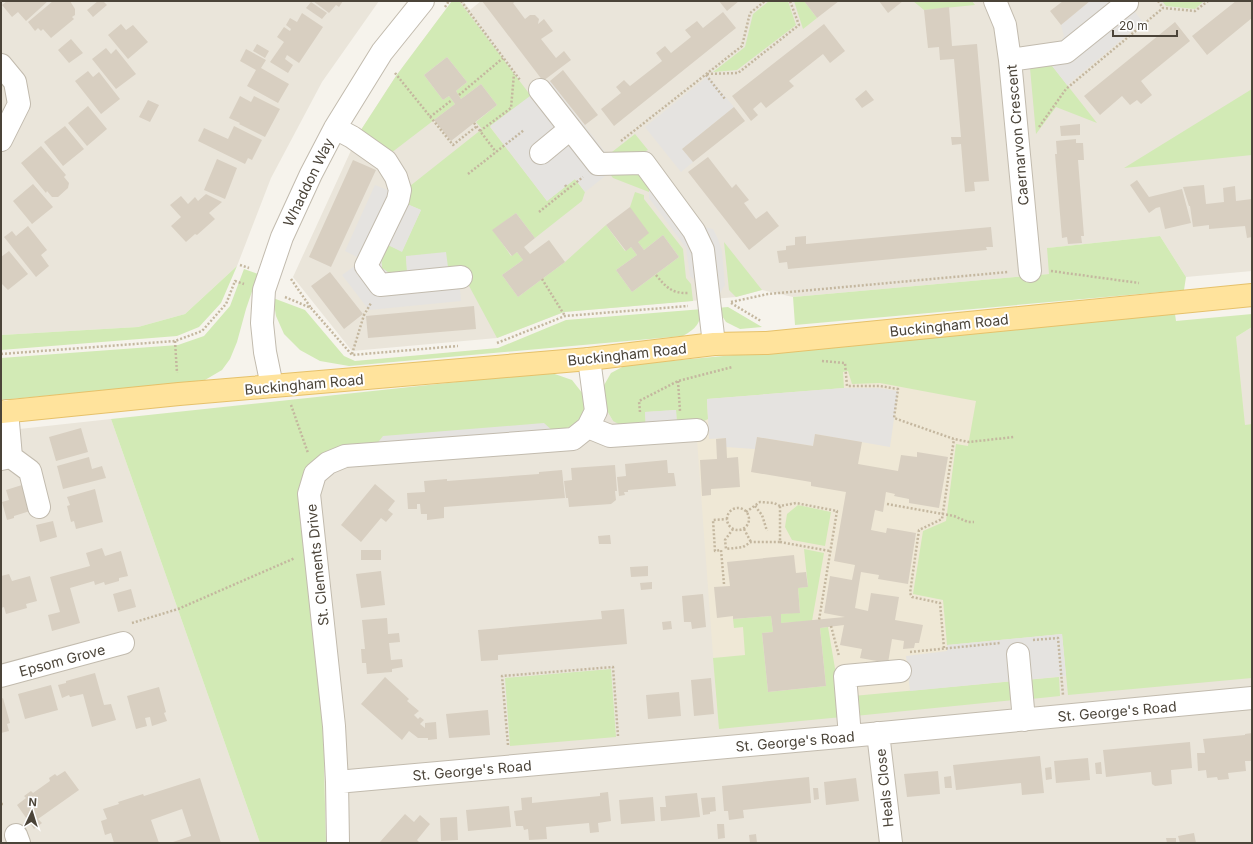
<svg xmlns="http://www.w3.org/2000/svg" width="1253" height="844" font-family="Inter,sans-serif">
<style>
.residential{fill:#eae5da}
.education{fill:#efe8d6}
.green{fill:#d2eab5}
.parking{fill:#e5e3e0}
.building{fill:#d8cfc1}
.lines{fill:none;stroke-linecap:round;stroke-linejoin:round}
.minor-casing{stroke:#c2bbae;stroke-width:24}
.major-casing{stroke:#e6c16a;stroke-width:24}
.path{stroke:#c4b79f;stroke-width:2.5;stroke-dasharray:2 2;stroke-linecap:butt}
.minor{stroke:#fff;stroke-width:22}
.major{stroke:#ffe39c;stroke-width:22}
.labels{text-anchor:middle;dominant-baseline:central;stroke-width:4;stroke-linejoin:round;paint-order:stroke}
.street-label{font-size:14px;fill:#4b4439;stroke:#fff}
</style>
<rect width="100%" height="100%" fill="#f6f3ec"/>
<path class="residential" d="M1 1H379L322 82 271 178 237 266 185 314 138 327 1 335Z
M452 1H463L470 10 481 1H1252V271L1186 277 1160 236 1048 248 1050 274 793 297 762 290 736 297 564 312 497 338 352 351 293 277 359 133 396 76Z
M1252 327V843H326L324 767 326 744 313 463 331 449 376 445 585 411 606 409 613 421 693 386 984 358 1236 337Z
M111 419 260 843H1V431Z"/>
<path class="education" d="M1236 337 1245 425 1252 424V659L717 709 693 386 984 358Z"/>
<path class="green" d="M452 1H459L531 96 490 127 547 201 575 179 585 192 582 201 535 238 516 213 493 230 511 256 517 252 523 260 502 275 518 297 565 262 606 225 625 251 631 247 637 255 616 270 632 292 679 257 663 235 644 250 638 242 630 207 635 192 644 195V199L683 249 686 278 691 284 693 301 564 312 497 338 468 284 448 267 406 256 407 271 389 273 382 268 381 259 388 245 402 251 421 210 407 204 410 186 482 129 476 122 497 105 481 84 461 99 456 91 467 82 447 57 424 75 443 100 449 96 455 104 391 153 359 133 396 76Z
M769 1H788L796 25 737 70 713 72 745 47 753 14Z
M794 1H804L817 18 803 29Z
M913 1H972L975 5 924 10Z
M1162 1H1204L1195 9 1166 6Z
M1049 62 1097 123 1056 107 1036 134 1030 68Z
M1252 89V155L1124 168Z
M635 134 648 150 633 157 616 158 612 152Z
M619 170 641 174 649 185V192L613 178 609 173Z
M1160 236 1186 277 1184 290 795 325 793 297 1049 274 1047 248Z
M724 242 762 290 736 297 729 290Z
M237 266 221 303 199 327 177 336 1 350V335L138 327 185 314Z
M244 269 258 274 246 309 237 342 230 359 222 370 205 380 175 384 1 400V358L178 345 204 336 230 306Z
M273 298 305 310 344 356 355 361 498 348 566 320 703 309C699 324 697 328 683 336L349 366 320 361 300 350 284 334 276 316Z
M728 307 762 327 740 329 726 322 717 308Z
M1175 314 1176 321 1252 314V327L1236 337 1245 425 1252 424V678L1068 695 1062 634 947 645 943 600 913 594 923 531 946 521 956 444 968 446 976 401 880 383 852 384 848 371 843 372 844 388 707 399 708 419 696 425 677 426 676 410 645 412 646 428H626L613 421 606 409 603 387 611 373 626 365Z
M549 372 572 380 583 394 585 411 574 425 555 433 376 445 331 449 313 463 326 744 324 767 326 843H260L111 419Z
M798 505 831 512 825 546 792 540 785 527 787 514Z
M804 549 824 553 812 621 781 623V614L800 612 798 588 808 587Z
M771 616 773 632 762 633 768 692 826 686 820 628 828 627 840 698 842 717 719 729 713 658 745 655 743 627 734 628 733 619Z
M611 669 616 737 510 746 505 678Z
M1059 677 1060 696 1031 699 1026 680Z
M1015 681 1014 700 855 716 853 696Z"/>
<path class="parking" d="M1090 1H1126L1143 22 1067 85 1049 62 1064 36 1061 25Z
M708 76 734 107 682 149 693 162 681 172 645 127Z
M550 81 619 170 609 173 585 192 575 179 547 201 490 126Z
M375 185 390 191 407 204 421 210 402 252 388 245 381 259 382 268 389 273 407 271 406 256 446 252 448 267 458 266 461 301 369 310 342 275 356 265 359 258 345 251Z
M649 185 690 239 700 285 690 276 686 248 649 198Z
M699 226 713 229 718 239 722 251 725 285 717 298Z
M844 388H879L898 391 890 447 815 434 813 446 757 437 755 449 726 447V438L709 439 707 399Z
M676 410 677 426 646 428 645 412Z
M544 423 555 433 376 445 383 436Z
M1062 634 1066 676 910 691 906 656 947 651V645Z"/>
<path class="building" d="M7 1H48L26 21 18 12 12 17 2 5Z
M53 1H70L75 9V15L72 17 74 19 51 38 43 29 41 31 38 28 35 31 28 22Z
M98 1H103L107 5 93 17 87 10Z
M313 1H343L339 7 336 5 329 13Z
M482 1H516L513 3 525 19 530 15H535L539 19 538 24 544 19 553 31 541 39 556 58 564 51 571 60 543 81Z
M719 1H739L727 11Z
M804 1H839L817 18Z
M879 1H903L888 13Z
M1063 1H1090L1061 25 1050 11Z
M1236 1H1252V18L1207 55 1192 36Z
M311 2 327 13 322 19 306 8Z
M949 7 952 46 977 44 989 181 974 182 975 191 965 192 961 144 952 145 951 137H961L954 59 940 60 939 47 928 48 924 10Z
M723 12 736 28 614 126 601 109 621 93 616 87 624 80 630 86 662 61 656 53 665 46 671 53 691 37 685 30 697 21 703 28Z
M302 13 323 27 299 63 287 55 285 59 293 65 288 73 270 62 284 42 277 37 284 27 290 31 291 29 286 25 290 18 297 22Z
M1175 22 1190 41 1141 81 1152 95 1141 104 1137 100 1130 105 1122 96 1100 115 1084 96Z
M121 24 126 30 133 25 148 42 128 59 108 35Z
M824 24 845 51 830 63 823 54 789 81 794 86 766 108 761 102 753 109 758 115 751 121 732 96Z
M71 39 83 53 69 63 58 50Z
M257 44 269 51 265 58 253 51Z
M106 48 111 54 116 49 136 74 116 89 92 59Z
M246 49 266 60 261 68 289 84 278 103 247 86 256 70 240 61Z
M447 57 467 82 456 91 461 99 481 84 497 105 451 141 434 120 455 104 449 96 443 100 424 75Z
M563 70 598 115 585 125 550 81Z
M88 71 93 77 99 72 120 99 101 114 75 81Z
M866 90 874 100 862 108 855 99Z
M240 96 251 102 254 96 280 109 265 137 239 124 240 123 229 118Z
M148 100 159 105 150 122 139 117Z
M88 106 107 129 87 146 68 123Z
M734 107 745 121 693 162 682 149Z
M1080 124V135L1061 136 1060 126Z
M65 126 84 149 63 166 44 142Z
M234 126 262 140 252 160 248 158 245 164 198 141 204 128 228 139Z
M1076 139V143H1083L1084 160H1078L1084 236H1081L1082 243 1068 244 1067 237 1062 238 1055 154H1057L1056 141Z
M41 146 66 175 64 177 69 183 68 188 58 197H52L47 191 46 193 21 163Z
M708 157 732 188 736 184 749 200 744 203 756 219 767 211 779 226 749 250 688 172Z
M217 159 237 168 225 199 204 190Z
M353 160 376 170 331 267 309 257Z
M1137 180 1149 197 1182 189 1191 223 1165 229 1160 207 1156 208 1149 213 1130 185Z
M33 184 53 207 32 224 13 201Z
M1204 185 1206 204 1224 202 1223 188 1235 186 1236 201 1252 199V237L1247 238 1245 226 1209 229V225L1193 227 1190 206H1189L1183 187Z
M206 194 222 202 209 213 215 219 197 235 195 234 186 242 171 226 181 217 170 205 181 196 188 204 195 197 198 201Z
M630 207 649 233 638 242 644 250 663 235 679 257 632 292 616 270 637 255 631 247 626 251 606 225Z
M516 213 535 238 524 247 530 254 549 240 565 262 518 297 502 275 523 260 517 252 512 256 492 230Z
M28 226 47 250 41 255 49 266 36 277 4 237 12 231 16 236Z
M991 227 993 247H986L987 250 788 269 787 262 779 263 777 251 786 250V246L795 245V237L806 236V244Z
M9 251 28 274 8 290 1 283V257Z
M330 272 363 314 344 329 311 286Z
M474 306 476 329 368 338 366 316Z
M81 428 88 452 56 461 49 437Z
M815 434 862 442 858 464 898 471 901 455 917 457V452L948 457 939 508 909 503V499L894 496 895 494 886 492 883 512 875 510 871 530 886 533 887 528 916 533 908 584 878 579 879 575 861 572 855 608 868 611 871 593 899 597 895 620 923 625 919 643H915L914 648 903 649 904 641 892 639 888 663 860 658 862 649 840 645 844 625 820 628 826 686 768 692 762 633 773 632 771 616 733 619V616L717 618 714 587 730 586 727 562 794 555 796 573 806 572 808 587 798 588 800 613 781 614V623L845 617 824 613 830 576 852 580 855 565 834 561 846 492 811 486V482L751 472 757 437 813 446Z
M726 438 727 458 738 457 740 487 711 489V495L702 496 700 460 717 459 716 439Z
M89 457 92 469 102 466 106 478 63 489 57 466Z
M667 460 668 473H674L676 486 628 490V492H624L625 495 619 496 617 477 626 476 625 464Z
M615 465 617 491H615L616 500 611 504 569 507 568 498H566L564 481 572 480 571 468Z
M562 470 565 498 444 507V518L427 520V514H421L420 504H417V509H408L407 493 425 492 424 481 447 479V481L539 474V472Z
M375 484 395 501 388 510 393 514 386 522 381 518 361 542 341 525Z
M22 485 30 511 14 516V518L7 520 2 502 9 500 6 490Z
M95 489 103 522 76 529 74 521 71 522 67 506 70 505 67 497Z
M53 521 57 537 40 542 36 525Z
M610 535 611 544H599L598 536Z
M102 548 105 556 121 551 128 576 119 578V581L105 585 104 582 95 585 94 581 70 588 80 623 52 631 48 615 60 612 50 577 90 566 86 553Z
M361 550H381V560H361Z
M648 566V576L631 577 630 567Z
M381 571 385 605 361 608 356 574Z
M9 574 12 581 30 576 37 601 26 604 27 608 6 614 4 607 1 608V576Z
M652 582V589L641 590 640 583Z
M131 589 136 607 118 612 113 594Z
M703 594 706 627 692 629 691 622H684L682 596Z
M624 609 627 644 498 655V660L481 661 478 630 602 619 601 611Z
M387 618 388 634 399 633 400 642 389 643 391 660 402 659 403 667 392 669V672L367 674 366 663H362L361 649H365L362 620Z
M671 621 672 629 663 630 662 622Z
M95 673 104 705 111 704 116 720 92 727 83 694 70 697 69 695 62 698 58 685 66 683V681Z
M385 677 409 699 407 701 419 711 414 715 418 719 420 717 424 720 420 724 425 728V723L436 722 437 739 428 740V738H418L409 731 402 740 361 704Z
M711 678 714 714 694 716 691 680Z
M51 685 58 710 25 719 18 694Z
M159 687 166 712 164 713 167 721 152 726 150 717 145 718 147 726 136 729 127 696Z
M679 692 681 716 648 719 646 695Z
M3 698 10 723 7 724 9 731 1 733V699Z
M488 710 490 735 449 738 446 714Z
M1252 733V761H1245L1246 771 1228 773 1229 779 1218 780 1217 777 1207 778 1206 770 1198 771 1197 753H1205L1203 739 1245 735V734Z
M1190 742 1192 768 1171 770 1172 784 1155 786 1152 784 1151 772 1106 777 1103 750Z
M1040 756 1044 793 1022 795 1021 783 956 790 953 765Z
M1088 758 1090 780 1056 783 1054 761Z
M1101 762 1102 774H1096L1095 763Z
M1051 767 1052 779 1046 780 1045 768Z
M65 771 79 790 38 819 42 823 34 829 17 805 26 798 24 796 31 791 33 793 50 781 49 778 55 774 57 776Z
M938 771 940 794 907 797 904 774Z
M951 776 952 788H945L944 777Z
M809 777 811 803 743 810 744 818 729 820 728 811H724L722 786Z
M200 778 221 843H170L191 836 182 809 151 820 159 843H114L111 833 105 835 101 821 107 819 103 809 119 804 118 802 143 794 144 796Z
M856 778 859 801 826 805 824 782Z
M813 788H818L819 799 814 800Z
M608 792 611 821 598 823 599 832 590 833 589 823 546 827 547 839 529 840 528 829 524 830 523 826H516L514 811 522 810 521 798 532 797V803L600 796V793Z
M697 793 700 817 661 821 660 807H666L665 796Z
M653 797 655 821 621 824 619 800Z
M715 797 716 811 710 812V814L703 815 701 798Z
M509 806 511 827 468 831 466 810Z
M405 814 414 822 420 815 430 824 417 840 420 843H379Z
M457 817 458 840 441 841 440 818Z
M717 824H724L725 838 718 839Z
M1194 833 1196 843H1180L1178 836Z
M756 834 757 843H750L749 835Z
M1166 838H1176V843H1167Z"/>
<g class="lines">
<defs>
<path id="minor" d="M995 1 1005 25 1010 60 1030 271
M1010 60 1066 52 1127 3
M1 65 15 82 19 104 1 140
M540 90 598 164 644 163 694 231 703 250 714 344
M335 128 352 137 386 161 396 177 400 190 398 200 366 266 380 285 461 277
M541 153 570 129
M272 386 265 352 262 323 264 290 282 237 311 174 335 128 382 52 423 1
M588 427 610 436 697 430
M11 457 30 471 39 507
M1 459 11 457 7 411
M1018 654 1024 720
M1 676 123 643
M878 733 891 843
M850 736 845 676 900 671
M337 782 850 736 1252 698
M16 835 19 843
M338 843 337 782 334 726 309 494 315 474 328 463 345 456 573 439 588 427 596 411 589 359"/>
<path id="major" d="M1 412 179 394 589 359 714 344 767 343 1252 295"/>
</defs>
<use href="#minor" class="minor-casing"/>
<use href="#major" class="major-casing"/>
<path class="path" d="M461 1 520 80
M1158 1 1163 8
M445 7 449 1
M395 73 453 145 477 126
M707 74 738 73 799 25 790 1
M706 75 725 99
M459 95 503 58
M430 117 452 100
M474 123 496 152
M1039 127 1066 89 1163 8 1195 11 1208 1
M480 131 511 108 514 74
M621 141 742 46 750 13 765 1
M468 174 524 130
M565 185 568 189
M539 212 583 177
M240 265 249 268
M1051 271 1139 283
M656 275C665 286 672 294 688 293
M291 279 311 308
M542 279 565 316
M285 297 311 308 352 355 458 346
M731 302 768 294 1008 272
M731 303 761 321
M175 341 177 373
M497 343 565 316 688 306
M1 354 175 341 202 331 226 304 235 281 244 284
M352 354 364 315 371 303
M822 361 845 363 847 386H880L898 389 894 418 954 439 969 442 1014 437
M678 381 680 411
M291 405 308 453
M640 412 639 401 678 381 732 367
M887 504 954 516 968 522H974
M755 506 762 515 767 531
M727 519a11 11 0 1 1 22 0a11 11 0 1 1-22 0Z
M746 512 760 502 774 503 780 506 796 503 837 511 819 620
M733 529 725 540 726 549 743 547 751 542H780V506
M744 529 751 542
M780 542 830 551
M724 584 721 550 715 551 713 520 727 519
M132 623 178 609 295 558
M831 626 839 656
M1033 640 1058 638 1063 695
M944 648 940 603 912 597 910 593 919 530 942 519 954 439
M910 652 1000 643
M508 745 502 676 613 667 618 736
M1 804H3"/>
<use href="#minor" class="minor"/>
<use href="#major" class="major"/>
</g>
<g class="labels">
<g class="street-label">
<text transform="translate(1017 135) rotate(-95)">Caernarvon Crescent</text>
<text transform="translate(308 182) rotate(-64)">Whaddon Way</text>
<text transform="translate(949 325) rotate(-6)">Buckingham Road</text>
<text transform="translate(627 354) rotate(-6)">Buckingham Road</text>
<text transform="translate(304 384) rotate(-5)">Buckingham Road</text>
<text transform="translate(317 565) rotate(-96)">St. Clements Drive</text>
<text transform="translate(62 660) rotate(-15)">Epsom Grove</text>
<text transform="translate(1117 711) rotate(-5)">St. George's Road</text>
<text transform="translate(795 741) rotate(-5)">St. George's Road</text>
<text transform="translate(472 770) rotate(-5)">St. George's Road</text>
<text transform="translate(884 788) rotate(-96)">Heals Close</text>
</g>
</g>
<rect width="1253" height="844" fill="none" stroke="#4b4439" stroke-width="4"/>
<g transform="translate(32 812) rotate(4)" stroke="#ffffff" stroke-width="3" paint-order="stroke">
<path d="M0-3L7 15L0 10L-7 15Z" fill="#4b4439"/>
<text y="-6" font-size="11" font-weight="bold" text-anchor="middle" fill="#4b4439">N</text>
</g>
<path d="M1113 30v6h64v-6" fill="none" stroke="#4b4439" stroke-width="2"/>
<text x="1119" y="30" font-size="12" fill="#4b4439" stroke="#ffffff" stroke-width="3" paint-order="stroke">20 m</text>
</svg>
